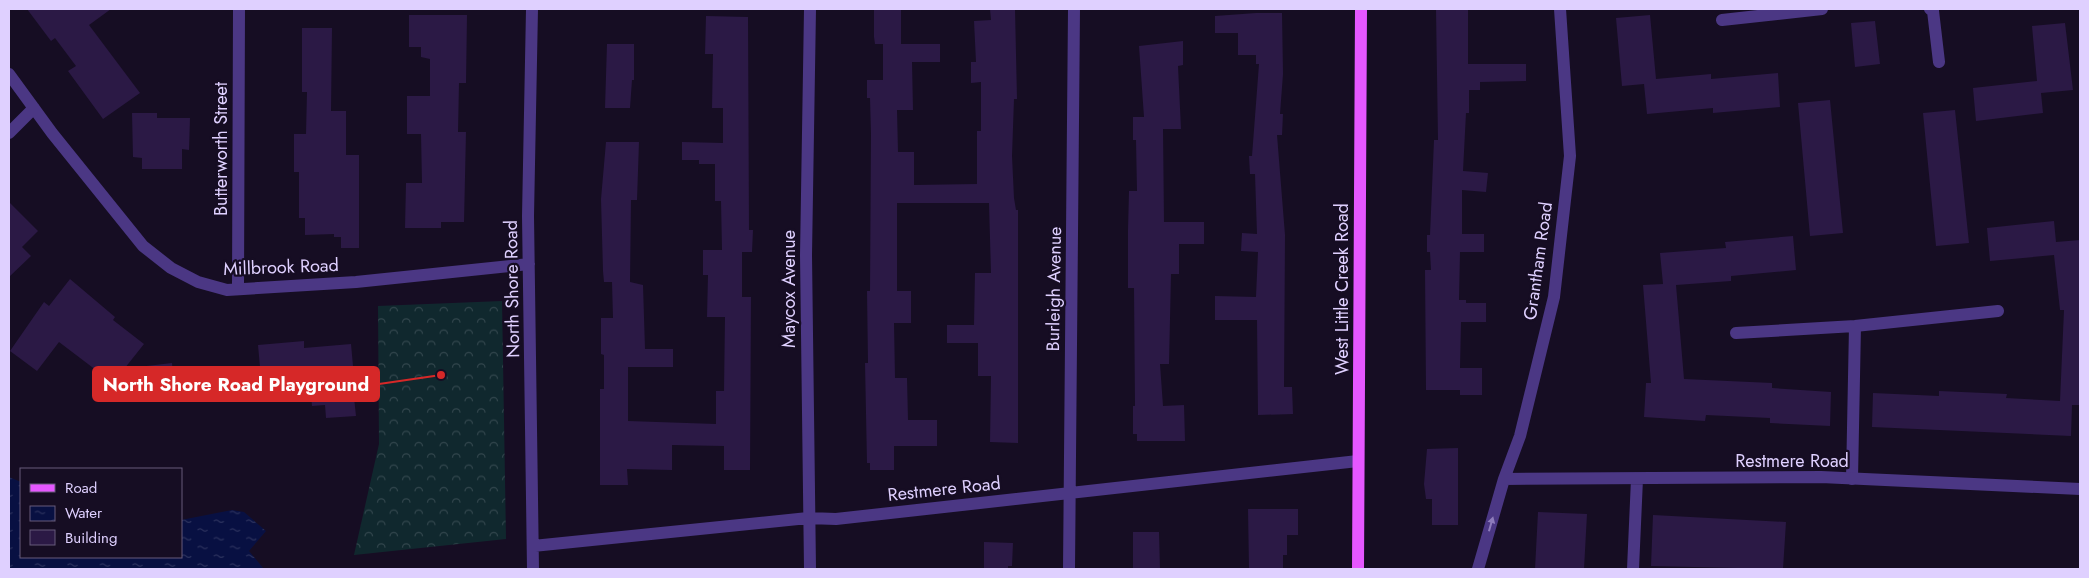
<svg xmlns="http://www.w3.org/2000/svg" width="2089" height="578" font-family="Jost,sans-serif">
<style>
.forest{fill:url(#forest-crowns)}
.water{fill:url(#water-ripples)}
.building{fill:#2b1945}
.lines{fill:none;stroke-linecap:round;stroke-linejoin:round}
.service{stroke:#4b3784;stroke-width:12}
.minor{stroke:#4b3784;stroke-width:12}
.primary{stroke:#e557ff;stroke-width:12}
.oneway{fill:#8e7cbb}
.labels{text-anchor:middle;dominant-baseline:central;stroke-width:4.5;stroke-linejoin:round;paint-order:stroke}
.street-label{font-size:18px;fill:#dfd0ff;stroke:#160d23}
.leader{fill:none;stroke:#d62828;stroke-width:2}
.callout-dot{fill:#d62828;stroke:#160d23;stroke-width:2}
.callout{fill:#d62828;stroke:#d62828;stroke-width:2}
.callout-label{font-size:19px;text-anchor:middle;font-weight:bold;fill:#fff}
</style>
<defs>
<pattern id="forest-crowns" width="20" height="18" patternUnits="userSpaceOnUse" patternTransform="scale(1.25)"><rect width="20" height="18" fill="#10282e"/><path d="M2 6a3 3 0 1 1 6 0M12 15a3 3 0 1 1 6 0" fill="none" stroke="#32464d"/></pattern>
<pattern id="water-ripples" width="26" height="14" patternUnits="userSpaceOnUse" patternTransform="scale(1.25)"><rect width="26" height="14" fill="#081042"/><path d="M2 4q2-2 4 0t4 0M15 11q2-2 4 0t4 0" fill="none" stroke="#2c325e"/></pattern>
</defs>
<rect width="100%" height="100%" fill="#160d23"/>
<path class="forest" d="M502 301 506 539 354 555 379 444 378 306Z"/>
<path class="water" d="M9 477 21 482V557H181V520L232 510 244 512 266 531 249 551 264 569H9Z"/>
<path class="building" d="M27 9H111L89 25 140 93 103 119 68 71 76 66 55 38 51 41Z
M874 9H901V44H940V62H912L913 110H897L898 152H914V185L977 184V131H981V82L971 83V62H976L974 21 991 20 990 9H1015L1017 99H1014L1012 156 1014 198 1016 210H1018V443L990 442 991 376H978V343H947V325H974L975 273H991L989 203H897V291H911V323H894L895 378H907L908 420H937V446H894V470H870V463H867L865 363H868L867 291H870L871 134 870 98H867V80H883V44H875L874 37Z
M1436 9H1468V64H1526V81L1480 82V90H1469V113H1466L1463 171 1488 173 1486 192 1462 190V234H1484V252H1460L1459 300H1466V303H1486V322H1461L1460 368H1482V395H1460V390H1426L1425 270H1431L1430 252H1427V235H1430L1434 140H1438Z
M1256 13H1282L1283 74 1280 114H1283L1282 135H1277L1285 235 1284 387H1292L1293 414 1258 415 1257 320H1215V296L1256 297 1258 252 1241 251 1242 233 1257 234 1255 174H1250L1249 156H1252L1259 64H1256V55H1238V33H1215V16Z
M409 15H467L466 83H459L458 132H466L464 222H441V228H405L406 183H422L421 134H407V96H430V59L421 57V47H409Z
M1650 15 1656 79 1711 74V79L1778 73 1780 107 1713 113V108L1647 114 1644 84 1622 86 1616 18Z
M706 16 748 17 749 230H753L752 252H742V297H751L750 470H724V446L672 445V470L627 469 628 485H600V389H604V355L601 354V318H613L612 282H604L603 271 601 199 606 142H639L637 200H631L630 282 643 285 645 349H673V367H628V421L716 424V391H724L725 317H707L708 275H703V250H722L721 201H715V164H699V160H682V142L723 143V108H712L713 54H705Z
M1875 21 1880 64 1855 67 1851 23Z
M2065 23 2073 90 2041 93 2043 113 1976 121 1973 88 2037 81 2032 26Z
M302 28H332L331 111H346V155H359V248H341V237H334V234L305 235V218H299V172H294V134H306L307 92H302Z
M1183 41V65L1178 66 1181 129H1163L1164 222H1204V244H1179V274H1171L1169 364H1160L1163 406 1184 405 1185 441H1137V434H1133V406H1135L1134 288H1128V230L1129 191H1137L1136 140H1133V117H1144L1139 46Z
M607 44H634V80H632L630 108H605Z
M1830 100 1843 233 1810 236 1798 103Z
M1955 110 1969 243 1936 246 1923 113Z
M132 113H157V118H190L189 150 182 149V169H142V158L133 157Z
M9 202 38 231 22 247 31 256 9 277Z
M2054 221 2056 242 2080 240V405H2072L2071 436 1872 427 1873 393 1939 396V391L2007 394 2006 398 2060 401 2064 310H2060L2054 255 1990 261 1987 228Z
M1793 236 1796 270 1731 276V281L1676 285 1684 379 1772 383V388L1831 392 1830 426 1770 423V418L1706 415 1705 421 1644 417 1646 383H1651L1643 285 1663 284 1660 253 1726 248 1725 242Z
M70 279 115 317 113 320 144 344 113 383 59 342 37 371 10 351 44 302 49 306Z
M304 341V348L351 344 353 366H360L362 387 353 388 356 416 326 418 325 405 312 406 310 385 262 389 258 345Z
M172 363 174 386 140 389 138 367Z
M1458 448V525H1432V499H1426L1424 484 1427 449Z
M1248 509H1298V535H1287V555H1283V569H1249Z
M1538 512 1587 514 1584 569H1535Z
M1653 515 1786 522 1783 569 1651 566Z
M1133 532H1159L1160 569H1133Z
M984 542 1013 543 1012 566H1008V569H984Z"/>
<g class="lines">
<path class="service" d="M1930 9 1933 11 1939 62
M1722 20 1822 9
M1736 333 1855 326 1998 311
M1852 479 1855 326"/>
<path class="minor" d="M532 9 528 216 533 569
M9 74 52 133 143 246 171 268 198 282 227 290 356 282 529 264
M9 133 34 108
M238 289 239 9
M1504 479 1821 477 2080 489
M533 546 808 518 836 519 1358 461
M810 569 806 255 810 9
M1069 569 1074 9
M1478 569 1504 479 1520 436 1554 297 1570 156 1560 9
M1633 569 1637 479"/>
<path class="primary" d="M1358 569 1361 9"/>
</g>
<defs><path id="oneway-solid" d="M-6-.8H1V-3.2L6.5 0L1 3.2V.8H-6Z" transform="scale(1.25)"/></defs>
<use class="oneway" href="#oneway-solid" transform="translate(1491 524) rotate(-74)"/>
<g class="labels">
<g class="street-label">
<text transform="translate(221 149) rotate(-90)">Butterworth Street</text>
<text transform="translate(1538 261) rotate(-82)">Grantham Road</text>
<text transform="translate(281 267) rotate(-2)">Millbrook Road</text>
<text transform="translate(512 289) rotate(-91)">North Shore Road</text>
<text transform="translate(789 289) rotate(-90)">Maycox Avenue</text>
<text transform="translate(1054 289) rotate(-89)">Burleigh Avenue</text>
<text transform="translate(1342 289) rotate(-90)">West Little Creek Road</text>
<text x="1792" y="461">Restmere Road</text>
<text transform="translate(944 489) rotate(-6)">Restmere Road</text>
</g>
</g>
<path class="leader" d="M441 375L379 384"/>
<circle class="callout-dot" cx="441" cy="375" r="5"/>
<rect class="callout" x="93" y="367" width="286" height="34" rx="5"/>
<g class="callout-label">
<text x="236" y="391">North Shore Road Playground</text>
</g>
<rect width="2089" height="578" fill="none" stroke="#dfd0ff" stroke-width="20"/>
<rect x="20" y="468" width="162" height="90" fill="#160d23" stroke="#665b7b"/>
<rect x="30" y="484" width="25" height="8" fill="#e557ff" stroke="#665b7b"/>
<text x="65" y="493" font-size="15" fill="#dfd0ff">Road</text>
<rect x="30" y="506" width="25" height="15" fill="url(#water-ripples)" stroke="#665b7b"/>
<text x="65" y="518" font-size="15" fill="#dfd0ff">Water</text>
<rect x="30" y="530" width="25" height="15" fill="#2b1945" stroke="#665b7b"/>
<text x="65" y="543" font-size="15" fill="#dfd0ff">Building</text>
</svg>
